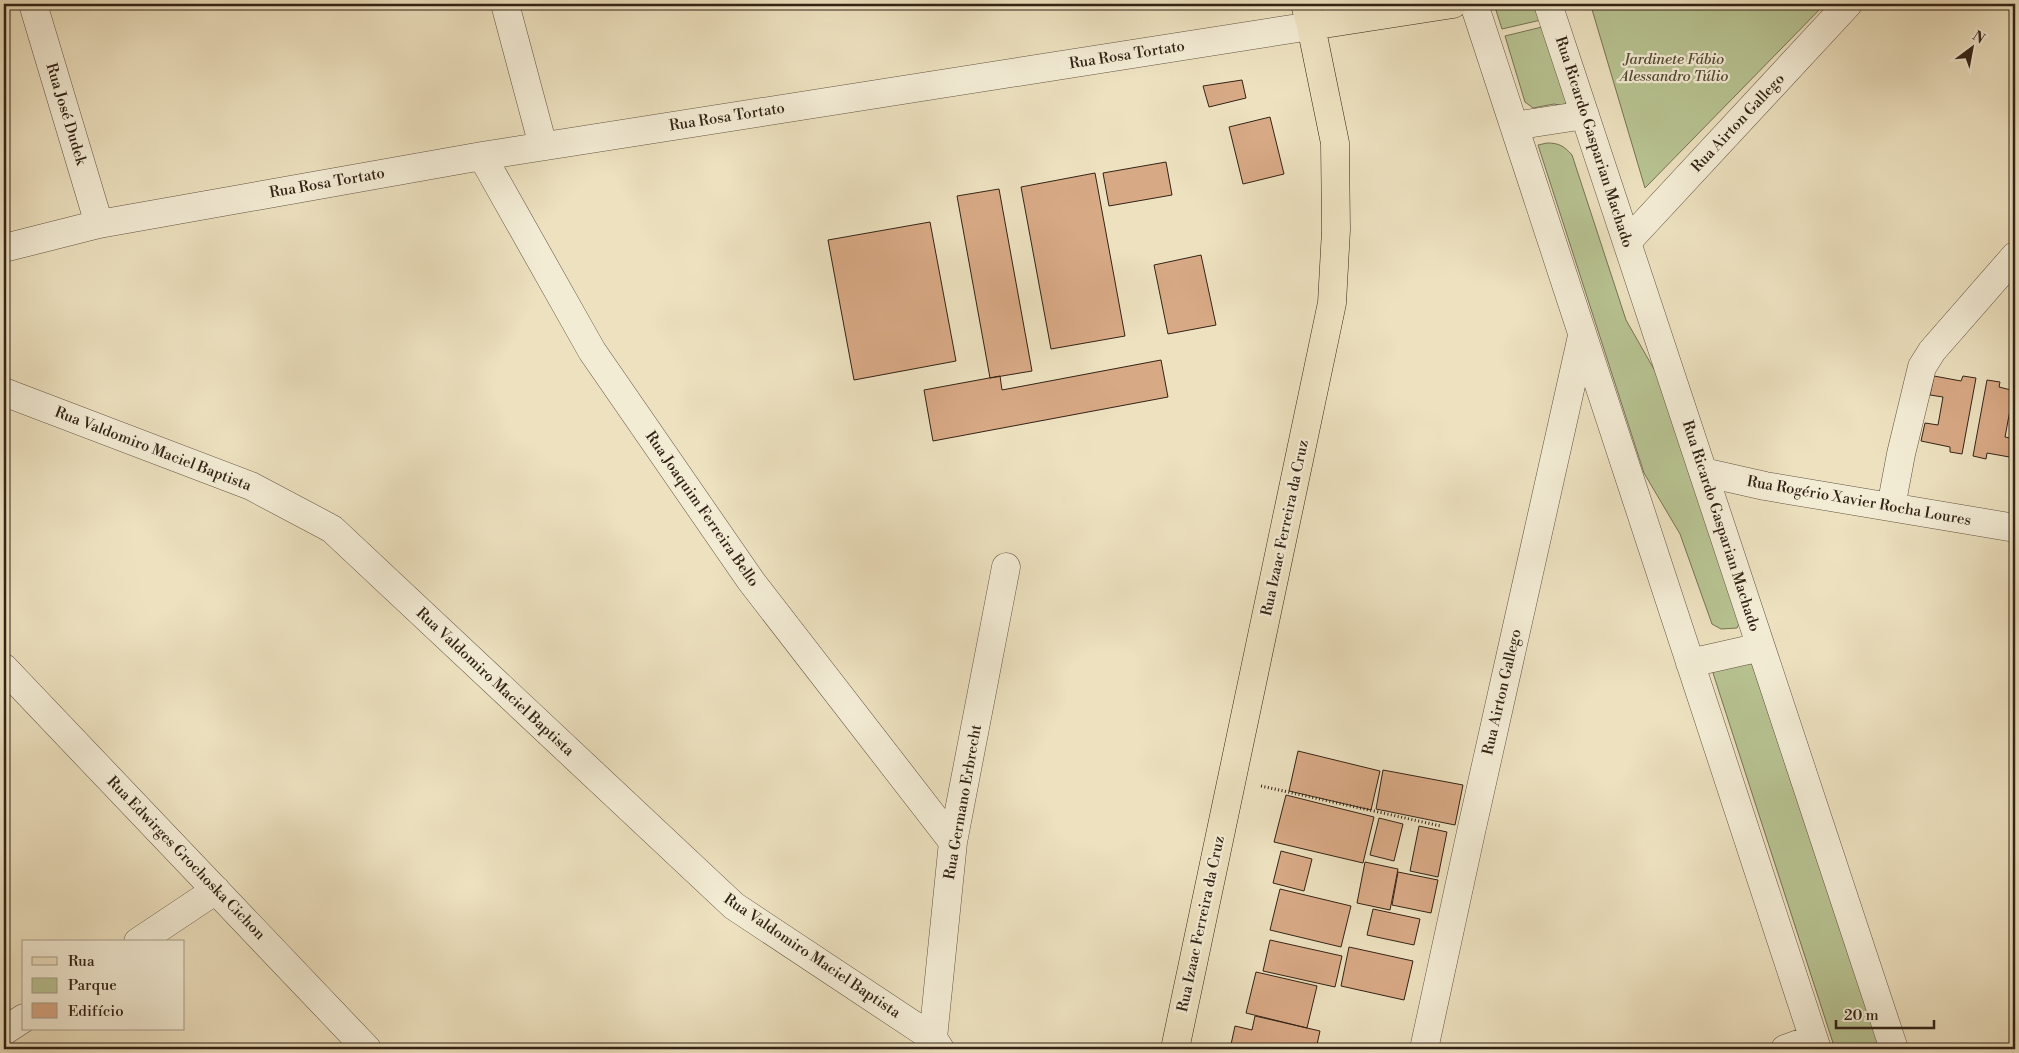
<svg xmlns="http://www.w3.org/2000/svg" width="2019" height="1053" font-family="'Libre Bodoni',serif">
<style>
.green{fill:#b8c392;stroke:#767354}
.building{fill:#d8a985;stroke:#332316}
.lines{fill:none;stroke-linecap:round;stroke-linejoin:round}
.minor-casing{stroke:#625240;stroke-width:29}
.major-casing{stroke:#332316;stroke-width:29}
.path{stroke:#332316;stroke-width:3;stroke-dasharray:1 2.5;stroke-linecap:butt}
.minor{stroke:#f3ecd5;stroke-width:28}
.major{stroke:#ede1bf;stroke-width:28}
.labels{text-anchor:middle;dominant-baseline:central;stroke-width:4.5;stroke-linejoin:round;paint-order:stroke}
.street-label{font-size:15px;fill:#332316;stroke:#f3ecd5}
.park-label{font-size:15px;font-style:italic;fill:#544b35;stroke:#f3ecd5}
</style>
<rect width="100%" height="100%" fill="#ede1bf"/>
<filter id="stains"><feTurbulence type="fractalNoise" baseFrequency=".004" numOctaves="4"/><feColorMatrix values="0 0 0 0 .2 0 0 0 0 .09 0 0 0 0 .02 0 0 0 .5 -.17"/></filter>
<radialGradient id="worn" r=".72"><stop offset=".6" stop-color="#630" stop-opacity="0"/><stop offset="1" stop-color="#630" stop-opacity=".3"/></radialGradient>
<path class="green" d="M1494 4H1536L1541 20 1502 29Z
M1602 4H1825L1645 188 1591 6Z
M1542 27 1567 104 1564 106 1554 104 1533 108 1525 102 1505 36Z
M1547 143C1559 143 1564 146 1572 155L1626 320 1663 385 1739 624 1737 628 1721 629 1712 624 1680 534 1644 473 1538 145Z
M1749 663 1752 664 1880 1049H1835L1713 673 1714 670Z"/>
<path class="building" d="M1242 80 1246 98 1209 107 1203 86Z
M1270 117 1284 174 1243 184 1229 127Z
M1166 162 1172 195 1109 206 1103 173Z
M1095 173 1125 336 1051 349 1021 187Z
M999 189 1032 371 990 378 957 196Z
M930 222 956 361 854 380 828 240Z
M1201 255 1216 325 1168 334 1154 265Z
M1161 360 1168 397 933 441 924 390 1000 376 1002 390Z
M1934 376 1961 381 1963 376 1976 378 1962 454 1950 452V447L1921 441 1925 423 1938 425 1943 397 1930 395Z
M1987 380 2000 382 1999 387 2015 391V410H2010L2005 437 2015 439V458L1987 453 1986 459 1973 456Z
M1298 751 1380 771 1371 810 1289 791Z
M1383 770 1463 785 1455 825 1376 809Z
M1286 795 1374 817 1363 863 1274 842Z
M1379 818 1403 824 1394 861 1370 855Z
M1419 826 1447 832 1438 877 1410 871Z
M1281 851 1312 859 1304 891 1273 883Z
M1365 862 1398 869 1390 910 1357 903Z
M1398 872 1438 880 1431 913 1392 905Z
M1280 889 1351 906 1341 947 1270 930Z
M1373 909 1420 919 1414 945 1367 935Z
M1270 940 1342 956 1335 987 1263 971Z
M1349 947 1413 961 1404 1000 1341 986Z
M1256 972 1317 986 1307 1028 1246 1013Z
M1255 1016 1320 1031 1316 1049H1230L1235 1026 1252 1030Z"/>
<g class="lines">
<defs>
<path id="minor" d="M33 4 99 224
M505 4 543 146
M1474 4 1817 1049
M1548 4 1894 1049
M1514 126 1585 115
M482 156 592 351 751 581 953 842
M1627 242 1848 4
M4 248 99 224 482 156 1311 26
M4 392 251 486 332 529 734 906 933 1038 940 1049
M1703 472 1765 486 2015 528
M1891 507 1901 454 1922 367 1932 351 2015 256
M1690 663 1761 647
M4 668 367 1049
M138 942 216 890
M4 1031 24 1018
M933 1038 953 842 1006 567
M1424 1049 1471 832 1582 336
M1785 1049 1813 1039"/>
<path id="major" d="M1311 26 1453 4
M1175 1049 1332 303 1336 230 1335 143 1311 26 1305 4"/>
</defs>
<use href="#minor" class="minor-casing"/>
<use href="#major" class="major-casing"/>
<path class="path" d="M1261 786 1441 826"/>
<use href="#minor" class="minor"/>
<use href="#major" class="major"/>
</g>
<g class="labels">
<g class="street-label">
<text transform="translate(1127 55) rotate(-9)">Rua Rosa Tortato</text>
<text transform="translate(66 114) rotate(73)">Rua José Dudek</text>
<text transform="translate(727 117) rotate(-9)">Rua Rosa Tortato</text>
<text transform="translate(1738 123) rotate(-47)">Rua Airton Gallego</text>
<text transform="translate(1594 142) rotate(72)">Rua Ricardo Gasparian Machado</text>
<text transform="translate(327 183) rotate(-10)">Rua Rosa Tortato</text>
<text transform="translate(153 449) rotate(21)">Rua Valdomiro Maciel Baptista</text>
<text transform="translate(1859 501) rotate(10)">Rua Rogério Xavier Rocha Loures</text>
<text transform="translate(702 509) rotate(55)">Rua Joaquim Ferreira Bello</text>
<text transform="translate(1721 526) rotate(72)">Rua Ricardo Gasparian Machado</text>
<text transform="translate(1285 528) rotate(-78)">Rua Izaac Ferreira da Cruz</text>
<text transform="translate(495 682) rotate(43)">Rua Valdomiro Maciel Baptista</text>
<text transform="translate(1502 692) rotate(-77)">Rua Airton Gallego</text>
<text transform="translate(963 802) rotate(-80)">Rua Germano Erbrecht</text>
<text transform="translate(186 858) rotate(46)">Rua Edwirges Grochoska Cichon</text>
<text transform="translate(1201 924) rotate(-78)">Rua Izaac Ferreira da Cruz</text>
<text transform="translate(812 956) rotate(34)">Rua Valdomiro Maciel Baptista</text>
</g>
<g class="park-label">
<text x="1674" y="59">Jardinete Fábio<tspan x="1674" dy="17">Alessandro Túlio</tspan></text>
</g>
</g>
<rect width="2019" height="1053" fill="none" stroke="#ede1bf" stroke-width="20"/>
<rect x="5" y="5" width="2009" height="1043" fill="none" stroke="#332316" stroke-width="2.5"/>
<rect x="10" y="10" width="1999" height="1033" fill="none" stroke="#332316"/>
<rect x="22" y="940" width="162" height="90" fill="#f3ecd5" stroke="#a69c89"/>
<rect x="32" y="957" width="25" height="8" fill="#ede1bf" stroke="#a69c89"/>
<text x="68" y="966" font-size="15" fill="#332316">Rua</text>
<rect x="32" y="978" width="25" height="15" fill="#b8c392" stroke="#a69c89"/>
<text x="68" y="990" font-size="15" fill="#332316">Parque</text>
<rect x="32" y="1003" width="25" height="15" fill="#d8a985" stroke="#a69c89"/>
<text x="68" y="1016" font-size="15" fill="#332316">Edifício</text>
<g transform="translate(1972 48) rotate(32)" stroke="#f3ecd5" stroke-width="4" paint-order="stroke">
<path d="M0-4L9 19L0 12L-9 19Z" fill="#332316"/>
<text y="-8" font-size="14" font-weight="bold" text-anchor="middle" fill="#332316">N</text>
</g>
<path d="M1836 1020v8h98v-8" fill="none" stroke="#332316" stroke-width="2.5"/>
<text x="1844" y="1020" font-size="15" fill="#332316" stroke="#f3ecd5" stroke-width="4" paint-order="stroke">20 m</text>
<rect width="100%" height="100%" filter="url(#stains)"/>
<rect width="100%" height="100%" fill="url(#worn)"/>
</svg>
